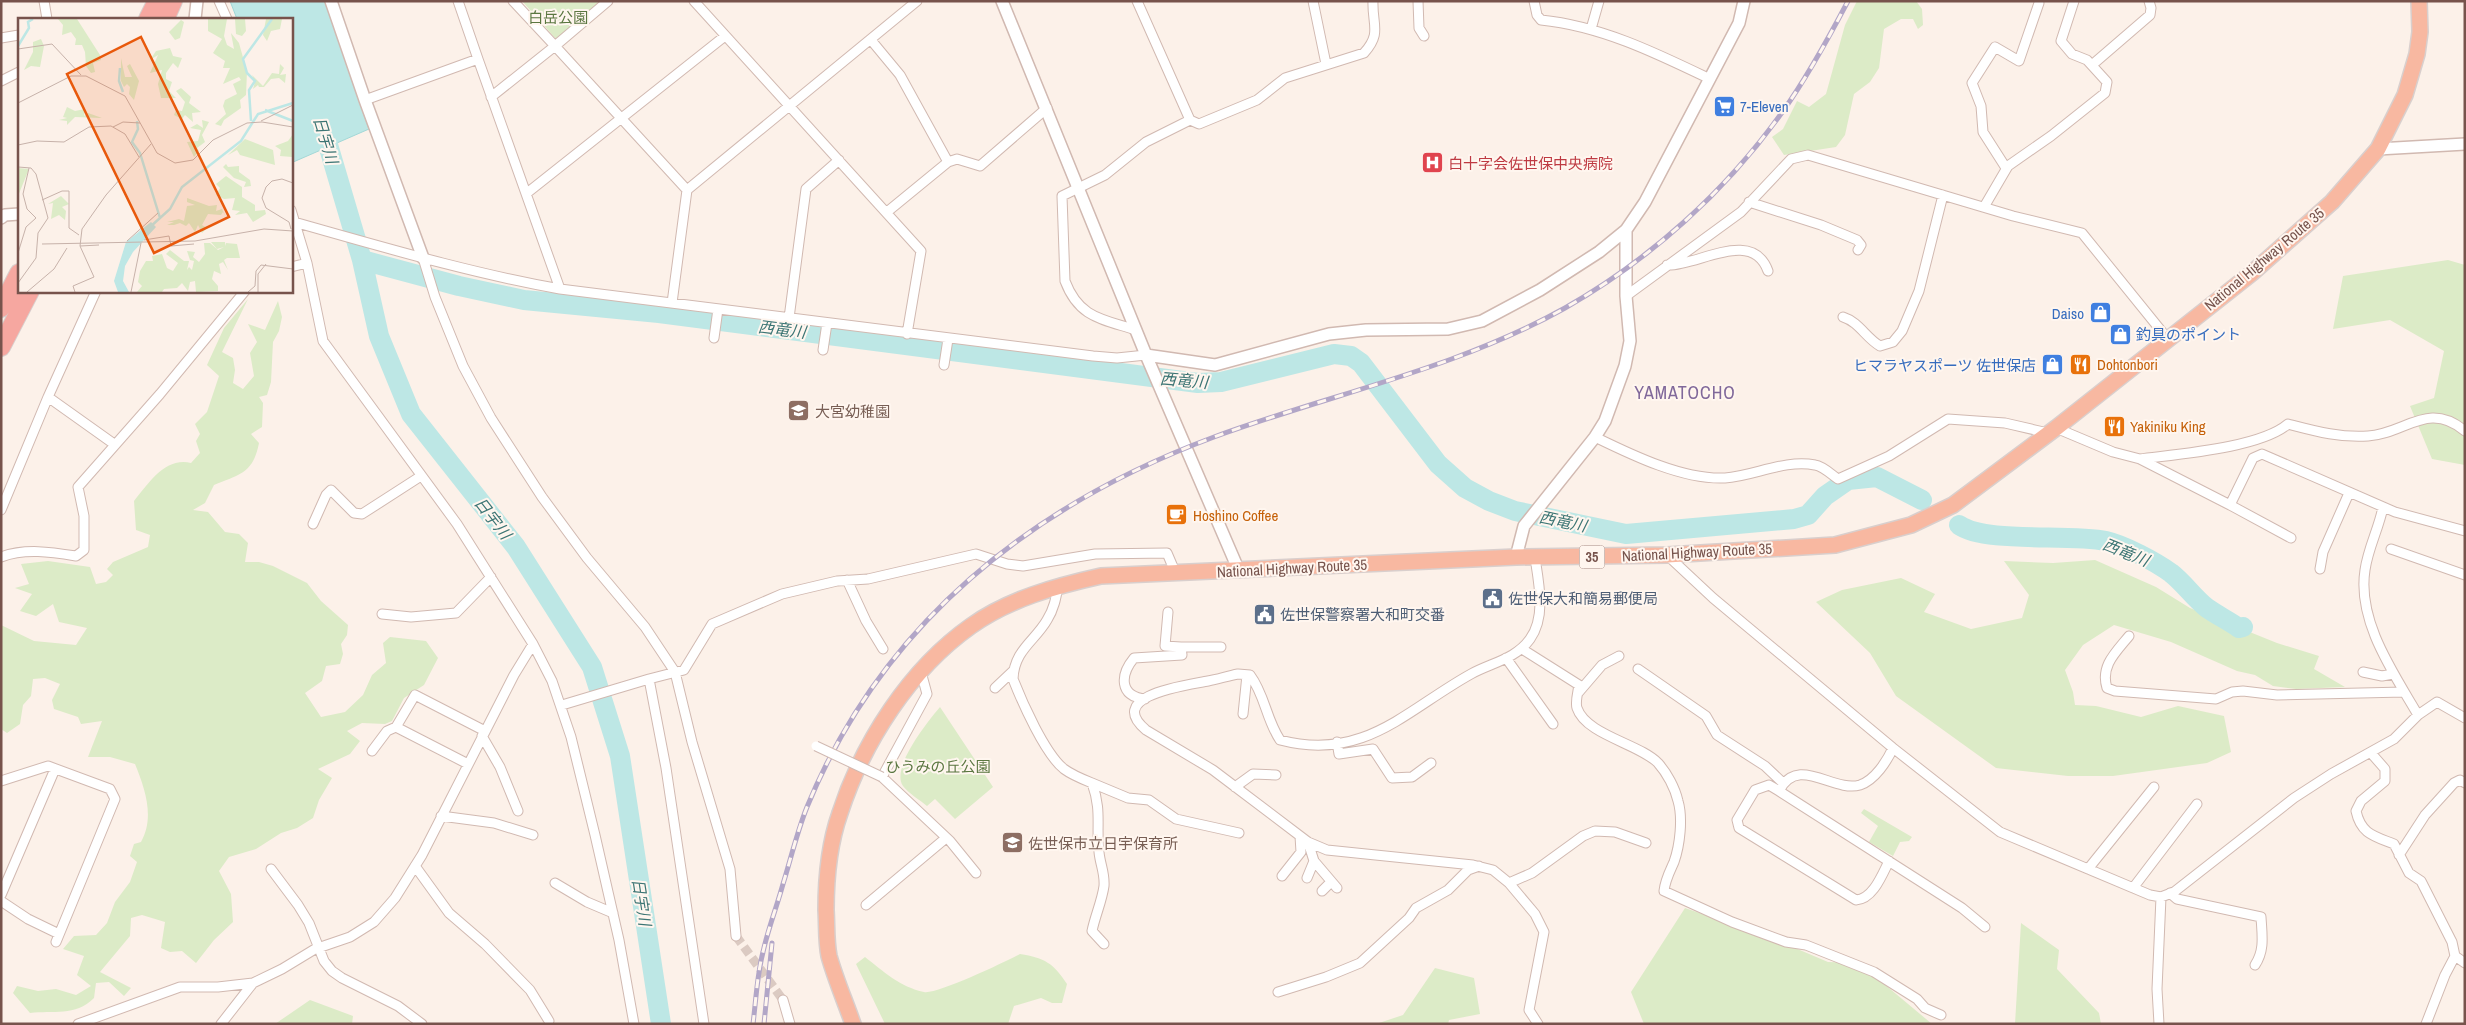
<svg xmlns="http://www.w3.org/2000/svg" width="2466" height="1025" font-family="'Archivo Narrow','Noto Sans JP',sans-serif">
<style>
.green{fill:#dcebc7}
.water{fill:#bde7e5;stroke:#a3d8d7}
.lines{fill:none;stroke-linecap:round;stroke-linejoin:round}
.river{stroke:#bde7e5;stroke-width:20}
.minor-tunnel{stroke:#dbcac2;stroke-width:9;stroke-dasharray:9 4.5;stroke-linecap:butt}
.minor-casing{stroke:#d1b9b1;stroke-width:11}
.tertiary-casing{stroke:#d1b9b1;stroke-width:14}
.trunk-casing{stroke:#d9cfcd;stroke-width:18}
.motorway-casing{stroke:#d9cfcd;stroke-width:20}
.minor{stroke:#fff;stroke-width:9}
.tertiary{stroke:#fff;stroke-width:11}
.trunk{stroke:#f8b8a1;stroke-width:15}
.motorway{stroke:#f6a7a0;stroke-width:18}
.rail-casing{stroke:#b2a6c7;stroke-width:5}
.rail{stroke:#fff6ef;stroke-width:3;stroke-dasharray:9;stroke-linecap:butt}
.minor-bridge-casing{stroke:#d1b9b1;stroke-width:11;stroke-linecap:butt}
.minor-bridge{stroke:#fff;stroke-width:9}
.labels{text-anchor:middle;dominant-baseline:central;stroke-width:4;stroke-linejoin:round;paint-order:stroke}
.shield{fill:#fff6ef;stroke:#a0847d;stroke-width:1}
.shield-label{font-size:14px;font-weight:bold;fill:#77534c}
.park-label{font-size:15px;fill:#5b7741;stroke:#fff6ef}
.shop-label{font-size:15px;fill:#366cbe;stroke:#fff6ef;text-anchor:start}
.health-label{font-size:15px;fill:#be3a42;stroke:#fff6ef;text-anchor:start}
.street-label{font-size:15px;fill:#77534c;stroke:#fff6ef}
.food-label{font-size:15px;fill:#c56008;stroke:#fff6ef;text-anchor:start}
.education-label{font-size:15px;fill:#785e54;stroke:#fff6ef;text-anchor:start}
.service-label{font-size:15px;fill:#4e5e75;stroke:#fff6ef;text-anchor:start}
.water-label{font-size:16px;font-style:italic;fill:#3c7574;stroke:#fff6ef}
.quarter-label{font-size:18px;letter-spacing:1px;fill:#80689a;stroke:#fff6ef}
.inset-river{fill:none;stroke:#bde7e5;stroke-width:2.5}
.inset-road{fill:none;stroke:#c7b2aa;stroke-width:1}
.view{fill:#e8590c;fill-opacity:0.15;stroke:#e8590c;stroke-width:2.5}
.inset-edge{fill:none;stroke:#77534c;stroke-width:2.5}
</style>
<rect width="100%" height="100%" fill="#fcf1e9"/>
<path class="green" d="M522 1H601L556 39Z
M1857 1H1916L1922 9 1923 25 1918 29 1913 19H1901L1884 29 1879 68 1870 82 1854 94 1845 135 1836 147 1784 155 1772 137 1783 129 1797 101 1809 107 1826 94 1845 25Z
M2448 260 2465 265V465L2432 459 2410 406 2434 398 2444 351 2390 320 2333 329 2343 276Z
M248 299 222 352 233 358 235 370 233 383 243 389 254 376 250 353 257 342 248 324 265 330 278 301 282 317 279 331 273 342 271 382 267 395 259 397 263 403 262 427 251 434 259 443C253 473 241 474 214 485L205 503 193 510 208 512 225 532 239 534 248 543 245 562H259L273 566 307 583 321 601 348 625 347 635 341 644 343 654 340 664 326 666 322 681 305 693 321 717 345 712 363 695 372 675 386 663 383 643 390 637 426 641 438 658 424 685 404 698 392 721 385 724 362 723 347 731 360 741 350 754 318 769 332 778 319 800 313 818 297 828 281 833 256 849 229 857 219 871 231 894 233 922 214 940 196 963 182 951 170 952 161 948 165 922 142 915 131 918 130 936 100 972 131 988 124 996 109 982 96 983 94 998C75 1017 53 1010 30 1013L13 993 17 986 38 991 56 989 76 995 91 986 77 975 84 956 63 949 74 936 96 935 107 923 115 902 130 882 137 862 130 856 134 844 141 842C155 817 145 789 135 764L110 757H88L102 721 81 724 78 717 54 709 52 700 60 684 45 678 33 679 31 696 23 705 20 724 7 733 1 729V625L34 641 76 645 87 628 59 622 53 604 36 616 20 611 32 594 15 588 29 584 21 564 48 561 90 567 96 584 106 582 113 575 107 569 113 562 148 547 150 535 136 530 134 501C149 483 165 457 191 463L200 453 196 441 200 434 195 424 207 412 219 376 207 365 224 328Z
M2095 560 2156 587 2190 608 2277 643 2319 656 2314 669 2345 687 2296 689 2273 686 2255 675 2237 671 2171 642 2114 625 2083 645 2065 670 2073 692 2075 705 2096 706 2141 717 2178 706 2224 716 2231 752 2207 763 2113 776H2068L1996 768 1896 696 1870 653 1816 602 1842 590 1901 578 1935 594 1924 612 1971 629 2022 618 2029 595 2004 561 2053 563Z
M940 707 993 787 955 819 935 799 927 806C920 800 908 793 903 786 890 768 929 720 940 707Z
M1864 809 1912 837 1909 841 1900 842 1893 856 1869 842 1878 826 1861 813Z
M1685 908 1769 937 1828 962 1859 963 1932 1024H1644L1631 992Z
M2021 923 2059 950 2057 969 2099 1013 2101 1024H2015Z
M1020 954C1045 958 1053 963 1067 984L1062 1003H1052L1041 998 1014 1006 1008 1024H885L856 964 865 957C883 971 900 987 924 992 936 995 1005 962 1020 954Z
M1435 968 1474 978 1480 1014 1449 1020 1448 1024H1376L1403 1015Z
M310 1000 353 1016 352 1024H275Z"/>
<path class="water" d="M230 1H326L369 129 291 163V19H237Z"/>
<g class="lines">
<path class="river" d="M321 121 362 260 379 336 411 414 516 547 592 667 620 756 661 1024
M362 260 459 286 524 300 659 313 1198 383 1221 382 1334 354 1351 356 1361 363 1438 464 1465 488 1489 501 1515 511 1626 534 1794 519 1808 515 1825 496 1848 480 1877 477 1922 500
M1959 525C1986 544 2069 533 2106 541 2124 545 2156 562 2171 573 2184 583 2194 598 2207 608 2217 615 2229 621 2239 628L2243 627"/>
<path class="minor-tunnel" d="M736 936 783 1000"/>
<defs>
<path id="minor" d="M44 1 47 19
M219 1 227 19
M608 1 555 46 687 190
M694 1 921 251 907 334
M1313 1 1326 64
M1418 1 1419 28 1424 36
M1534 1 1537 15 1541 20C1601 26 1656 53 1710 79
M1591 29 1599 1
M1 38 19 35
M871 40 900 75 948 162
M478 59 560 289
M2092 65 2150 15 2151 8 2149 1
M1 81 19 72
M491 97 555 46 513 1
M365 100 478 59 458 1
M1190 120 1199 124 1257 100 1285 78 1364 53C1382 33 1372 25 1373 1
M2006 168 1983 132 1981 106 1972 83 1995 47 2019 61 2039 3
M527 193 725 36
M1749 202 1821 225 1857 240 1861 245 1858 250
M1984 207 2008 166 2051 136 2105 93 2107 82 2087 60 2072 54 2061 41 2074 1
M291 210 307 263 323 341 457 524 533 644 552 681 571 737 595 835 619 940 634 1024
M887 212 948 162 957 159 980 166 1047 108
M294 222C383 247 470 273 560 289L1093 356 1117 358 1146 355
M423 258 435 297 463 366 491 418 542 497 587 558 645 627 675 672 692 742 730 869 736 936
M1667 265C1696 267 1752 227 1768 271
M291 267 307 263
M1626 296 1741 212 1791 159 1808 155 2013 216 2082 233 2167 338
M672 303 687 190 917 1
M1843 317C1859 322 1866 338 1880 346L1893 342 1902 331 1919 291 1943 195
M789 318 806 189 839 160
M1136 330C1102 319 1079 318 1065 281L1062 196 1105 175 1146 142 1190 120 1137 1
M714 338 718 309
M823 350 827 323
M944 365 948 339
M48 397 114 444
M2056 428 2113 452 2140 459 2230 505 2253 458 2262 454 2395 512 2465 531
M1595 437C1632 455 1683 480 1725 478 1754 476 1785 459 1815 465 1823 466 1832 475 1838 479L1889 456 1948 419 2005 423 2048 433
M2140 459C2178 454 2260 448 2288 424 2315 431 2340 438 2368 436 2405 434 2428 400 2465 431
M2230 505 2291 538
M2383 507C2379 528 2368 548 2365 570 2357 621 2393 672 2418 715
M1 510 48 397 96 291
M313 524 326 495 331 490 354 513 362 514 421 476
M2391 549 2465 575
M1667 555 1713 598 1893 748 2000 832 2150 895 2161 897 2174 892 2294 798 2331 774 2394 739 2418 715 2437 702 2465 718
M1 557C25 548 51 552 76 556L84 550V516L78 487 160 394 245 291
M1535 558C1539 584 1546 617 1530 639 1516 659 1491 663 1471 674 1406 710 1364 762 1280 740 1266 719 1265 695 1250 675L1238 674C1228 676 1218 679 1208 681 1189 685 1104 695 1146 730L1213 770 1308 842 1327 850 1473 865 1493 870 1509 883 1535 914 1544 932 1529 1010 1538 1024
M2320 569 2323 552 2349 493
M847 580 866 621 883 649
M1058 586C1056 598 1054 609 1047 620 1035 641 1014 650 1013 679 1022 702 1045 754 1064 769 1072 775 1082 779 1092 783 1102 811 1096 825 1099 852 1100 864 1105 873 1104 886 1102 901 1095 916 1092 931L1104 944
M1168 612 1165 646 1181 647
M382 614 411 617 456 613 491 577
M2129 636C2116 652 2100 666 2107 688L2115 691 2216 699 2232 692 2243 691 2277 695 2404 692
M1522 649 1579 685C1578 692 1575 702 1577 708 1586 735 1640 744 1658 763 1667 773 1675 788 1678 801 1683 818 1680 845 1674 862 1670 871 1665 880 1664 891L1732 922 1786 942 1806 945 1874 972 1917 999 1925 1008 1941 1015
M1506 658 1553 724
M1638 669 1706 716 1717 735 1765 766 1783 783
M921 672 927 694 882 777 950 841 976 873
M2363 672 2382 676 2393 674
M995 688 1013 671
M1578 693 1602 665 1619 656
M1145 699C1119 696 1120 675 1134 658L1182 655 1181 647H1221
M562 705 649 679
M1243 714 1247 675
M396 727 415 695 485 731
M482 736 500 767 518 811
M1337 742 1339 754 1373 749 1392 778 1412 777 1431 763
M1893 748C1887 761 1875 780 1860 785 1833 793 1798 754 1779 791L1962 908 1985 927
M372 751 387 731 396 727 468 764
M2371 753 2385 769V781L2361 801 2356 811C2361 834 2374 836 2394 844L2409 873 2421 881 2452 942 2455 956 2445 975 2426 1024
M1 781 48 766 110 789 115 799 56 942
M1092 783 1128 798 1149 800 1176 819 1239 833
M1235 787 1253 774 1276 775
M1779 791 1769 785 1755 790 1737 820 1739 828 1856 900C1873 899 1882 875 1889 861
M441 816 494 823 533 835
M1308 842 1314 861 1337 888
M2399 855 2425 815 2454 783 2460 780 2465 783
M415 866 449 913 485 944 530 990 549 1021
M271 869 298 905 309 923 324 961 332 971 342 978 398 1006 422 1024
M2088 869 2154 787
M1282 876 1301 852 1300 836
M1307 878 1314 861
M555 883 587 902 613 913
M1509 883 1532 873 1583 836 1595 831 1615 832 1646 843
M2133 888 2197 804
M1322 891 1331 882
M2170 893 2177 899 2261 917C2262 935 2265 950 2255 965
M1 895 55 769
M1 901 28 919 59 934
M866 905 946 838
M2455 956 2465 963
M1278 992 1326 977 1360 963 1409 918 1416 908 1448 890 1468 870 1479 866
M783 1000 790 1024
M78 1024 180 987H218L253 983 282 969 315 949 350 937 374 922 395 898 422 855 514 675 533 644
M221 1024 253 983
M704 1024 666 768 649 679 684 670 712 624 782 594 837 581 868 579 976 554 1007 564 1023 566 1095 554 1167 553 1176 574
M2159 1024 2157 989 2161 897"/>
<path id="tertiary" d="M331 1 365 100 423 258
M1002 1 1146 355 1239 571
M195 19 197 1
M2378 149 2465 144
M1 218 5 215 19 214
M1146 355 1215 365 1329 334 1366 330 1448 329 1482 321 1540 290 1599 252 1626 230 1645 202 1739 23 1744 1
M1516 557 1524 526 1595 437 1605 421 1625 366 1630 341 1626 296V230"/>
<path id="trunk" d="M853 1024C845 1001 835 978 829 956 826 941 827 925 826 910 826 878 829 844 840 813 863 742 910 669 971 626 1009 599 1056 586 1101 576L1516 557 1667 555 1835 545 1911 525 1953 505 2056 428 2252 273 2332 202 2378 149 2405 95 2417 54 2420 32 2419 1"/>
<path id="motorway" d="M148 19 157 1
M165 19 173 1
M1 308 19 273
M1 347 30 291"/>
</defs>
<use href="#minor" class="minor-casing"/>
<use href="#tertiary" class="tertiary-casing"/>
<use href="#trunk" class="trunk-casing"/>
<use href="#motorway" class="motorway-casing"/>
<use href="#minor" class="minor"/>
<use href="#tertiary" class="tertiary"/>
<use href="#trunk" class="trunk"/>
<use href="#motorway" class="motorway"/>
<defs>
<path id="rail" d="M753 1024C756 1000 757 975 763 952 768 929 777 906 783 884 791 858 797 832 807 807 882 624 1031 505 1214 437 1331 394 1456 369 1565 308 1651 259 1726 191 1783 111 1808 76 1828 39 1848 1
M764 1024 772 943"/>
</defs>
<use href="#rail" class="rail-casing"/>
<use href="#rail" class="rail"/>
<defs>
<path id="minor-bridge" d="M816 746 882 777"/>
</defs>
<use href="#minor-bridge" class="minor-bridge-casing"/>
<use href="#minor-bridge" class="minor-bridge"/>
</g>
<defs>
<symbol id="supermarket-square" viewBox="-11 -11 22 22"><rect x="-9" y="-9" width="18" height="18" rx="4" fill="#3f7fe0" stroke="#fff6ef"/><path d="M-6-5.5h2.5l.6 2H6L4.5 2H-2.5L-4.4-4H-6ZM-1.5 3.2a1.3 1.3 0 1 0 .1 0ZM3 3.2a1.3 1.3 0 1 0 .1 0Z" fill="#fff"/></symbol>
<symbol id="hospital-square" viewBox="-11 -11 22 22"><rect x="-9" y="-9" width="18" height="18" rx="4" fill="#e0444e" stroke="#fff6ef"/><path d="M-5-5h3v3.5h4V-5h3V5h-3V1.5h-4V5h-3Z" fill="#fff"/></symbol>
<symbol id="shop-square" viewBox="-11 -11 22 22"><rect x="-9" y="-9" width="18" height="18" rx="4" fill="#3f7fe0" stroke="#fff6ef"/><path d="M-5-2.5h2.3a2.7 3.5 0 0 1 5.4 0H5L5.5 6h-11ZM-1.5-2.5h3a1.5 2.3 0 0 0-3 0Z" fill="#fff"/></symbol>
<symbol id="restaurant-square" viewBox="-11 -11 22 22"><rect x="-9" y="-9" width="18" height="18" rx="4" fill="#e8710a" stroke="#fff6ef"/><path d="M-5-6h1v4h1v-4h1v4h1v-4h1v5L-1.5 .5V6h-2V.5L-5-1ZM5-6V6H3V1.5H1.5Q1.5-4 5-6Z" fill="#fff"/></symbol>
<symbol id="school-square" viewBox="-11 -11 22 22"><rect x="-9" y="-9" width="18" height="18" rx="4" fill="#8d6e63" stroke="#fff6ef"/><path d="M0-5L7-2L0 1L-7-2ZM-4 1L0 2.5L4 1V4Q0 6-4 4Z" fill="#fff"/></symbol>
<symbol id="cafe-square" viewBox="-11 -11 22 22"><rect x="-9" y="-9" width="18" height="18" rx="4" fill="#e8710a" stroke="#fff6ef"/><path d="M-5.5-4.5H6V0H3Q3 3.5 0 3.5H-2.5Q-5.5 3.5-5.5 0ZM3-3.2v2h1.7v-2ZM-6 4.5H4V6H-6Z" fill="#fff"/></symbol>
<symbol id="civic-square" viewBox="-11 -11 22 22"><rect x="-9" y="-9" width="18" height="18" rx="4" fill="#5c6f8a" stroke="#fff6ef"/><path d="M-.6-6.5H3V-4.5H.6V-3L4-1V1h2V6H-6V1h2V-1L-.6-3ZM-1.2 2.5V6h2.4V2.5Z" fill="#fff"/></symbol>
</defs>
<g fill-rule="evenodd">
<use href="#supermarket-square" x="1712" y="94" width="25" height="25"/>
<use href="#hospital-square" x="1420" y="150" width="25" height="25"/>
<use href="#shop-square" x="2088" y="300" width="25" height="25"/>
<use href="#shop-square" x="2108" y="322" width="25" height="25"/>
<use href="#restaurant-square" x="2068" y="352" width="25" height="25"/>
<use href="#shop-square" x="2040" y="352" width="25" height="25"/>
<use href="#school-square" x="786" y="398" width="25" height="25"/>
<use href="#restaurant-square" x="2102" y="414" width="25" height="25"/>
<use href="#cafe-square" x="1164" y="502" width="25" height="25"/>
<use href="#civic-square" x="1480" y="586" width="25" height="25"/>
<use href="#civic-square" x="1252" y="602" width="25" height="25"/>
<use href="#school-square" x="1000" y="830" width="25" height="25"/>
</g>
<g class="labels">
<rect class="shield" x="1579.5" y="545.5" width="25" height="23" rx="4"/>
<g class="shield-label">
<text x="1592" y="557">35</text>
</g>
<g class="park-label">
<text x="558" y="17">白岳公園</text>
<text x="938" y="766">ひうみの丘公園</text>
</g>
<g class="shop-label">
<text x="1740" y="106">7-Eleven</text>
<text x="2084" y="313" text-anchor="end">Daiso</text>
<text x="2136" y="334">釣具のポイント</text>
<text x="2036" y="365" text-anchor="end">ヒマラヤスポーツ 佐世保店</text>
</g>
<g class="health-label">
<text x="1448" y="163">白十字会佐世保中央病院</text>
</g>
<g class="street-label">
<text transform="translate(2264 259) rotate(-40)">National Highway Route 35</text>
<text transform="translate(1697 552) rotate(-3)">National Highway Route 35</text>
<text transform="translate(1292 568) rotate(-3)">National Highway Route 35</text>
</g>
<g class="food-label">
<text x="2097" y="364">Dohtonbori</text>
<text x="2130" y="426">Yakiniku King</text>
<text x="1193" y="515">Hoshino Coffee</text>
</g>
<g class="education-label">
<text x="815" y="411">大宮幼稚園</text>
<text x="1028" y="843">佐世保市立日宇保育所</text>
</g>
<g class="service-label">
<text x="1508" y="598">佐世保大和簡易郵便局</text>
<text x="1280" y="614">佐世保警察署大和町交番</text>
</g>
<g class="water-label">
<text transform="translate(326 140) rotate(73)">日宇川</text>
<text transform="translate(782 329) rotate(7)">西竜川</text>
<text transform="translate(1184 380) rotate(5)">西竜川</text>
<text transform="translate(493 518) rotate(52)">日宇川</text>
<text transform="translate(1563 521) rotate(12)">西竜川</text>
<text transform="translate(2126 552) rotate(22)">西竜川</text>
<text transform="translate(642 902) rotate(81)">日宇川</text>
</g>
<g class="quarter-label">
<text x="1685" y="392">YAMATOCHO</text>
</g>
</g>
<g transform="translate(18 18)">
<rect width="275" height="275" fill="#fcf1e9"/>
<path d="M40 1H59L82 37 83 42 75 45 77 54 73 55 68 48 67 34 64 27H57L58 21 53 14 44 17 45 7ZM190 1H209L206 18 209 27 216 31 213 15 221 25 229 54 228 77 222 82 223 90 206 102 203 108 197 106 208 96 205 88 207 82 219 76 215 66 223 62 221 59 205 66 212 50H205L207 43 195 35 204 21 190 13ZM217 1H227L228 13 224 18 218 16ZM248 1H264L262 11 253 13 249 23 245 17ZM163 2 166 4 162 20 157 22 151 14ZM23 21 26 28 22 49 13 48 6 52 15 34V24ZM152 30 155 38 164 40 160 50 155 45 148 55V61L154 64 151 73 158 80H143L140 66 144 52 132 55 140 37 132 42 138 33ZM103 40 107 59H114L109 48 112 46 121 63 116 82 111 76 112 69 109 66 106 69 103 63ZM262 46 266 50 262 57 268 56 267 65 261 60 253 61 246 69H241L240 67 235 71 237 64 234 57 245 68 254 55 261 56ZM163 70 173 79 171 85 183 94 174 95 175 104 167 97 164 101 156 97 158 92 164 93 167 84 158 73ZM49 89 57 93 67 91 66 98 70 95 84 100 57 99 49 107V103L41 102 49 100 45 99ZM184 102 191 104 184 117 187 124 179 130 181 133 176 139 169 124 180 123 183 112 172 110 179 106 185 110ZM275 116 274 139 262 138 263 132 257 128 270 123ZM227 121 255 132 257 147 222 137 219 132 210 137ZM208 146 210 149 221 148V154L232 162 233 168 226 169 228 164 216 160 205 149ZM0 150 11 151 0 178ZM208 158 224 169V179L237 187V193L247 192 248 196 235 204 229 195 217 197 222 193 214 192 217 180 206 181 198 177 202 170 198 166ZM43 178 51 186 44 189 48 193 47 202 41 197 33 201 35 185 30 186ZM169 180 191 188 199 187 198 193 204 191 208 199 205 194 203 197 190 196 184 207 189 210 184 215 180 207 177 214 171 205 168 208 162 205 156 207H149L156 204H149L161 201 166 203 169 188 177 187 169 184ZM193 224H207V228L208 225 219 226 222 240H209L206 242 210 252 205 244 201 246 203 256 196 253 194 261 200 268V273L178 274 177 263 172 264 170 273 164 265 159 270 146 271 144 274H119L124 268 120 264 122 253 128 243H135L134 238 144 236 149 250 155 253 160 245 148 236 152 232 166 243H171L169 252 171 249 174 252 176 243 172 242 169 233 177 234 175 239 181 244 187 236 186 225H192L200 232 206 229 199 231Z" fill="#dcebc7"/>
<path d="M133 204 138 209 115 234 107 248 105 263 111 274H100L96 263 108 224Z" fill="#bde7e5"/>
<path class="inset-river" d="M0 28 11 10 10 4 15 1M102 50 101 63 105 74M247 92 275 103M119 103 120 111 114 124 122 135 142 200M233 103 231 72 237 63 229 55 225 41 254 1M132 209 152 191 164 169 223 123 240 96 275 85"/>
<path class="inset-road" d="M0 31 34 26 63 57M0 85 53 58H68L107 78 139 135 157 145 175 142 195 122 229 105 244 104 275 109M243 103 275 87M95 109 105 104 122 105M0 127 19 123 46 124 71 109 93 108 107 116 121 139M0 149 13 150 18 156 30 200 20 215 18 240 0 265M24 182 44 173H51V210L61 217M273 211 271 204 248 190 244 180 248 169 254 163 264 161 275 165M126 222 151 218 153 228 176 226M109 223 140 195M24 226 177 223 246 211 275 213M62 228 81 227M0 235 8 209 18 200 9 191 5 176 11 150M9 274 36 251 49 230M57 274 55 268 76 259 62 228 64 211 88 177 133 126M113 274 123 225M230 274 237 268 238 253 243 247 275 251M240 274V256L248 246"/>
<path class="view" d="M123 19 211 199 136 235 49 56Z"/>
<rect width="275" height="275" class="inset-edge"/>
</g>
<rect width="2466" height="1025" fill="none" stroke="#77534c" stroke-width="5"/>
</svg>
